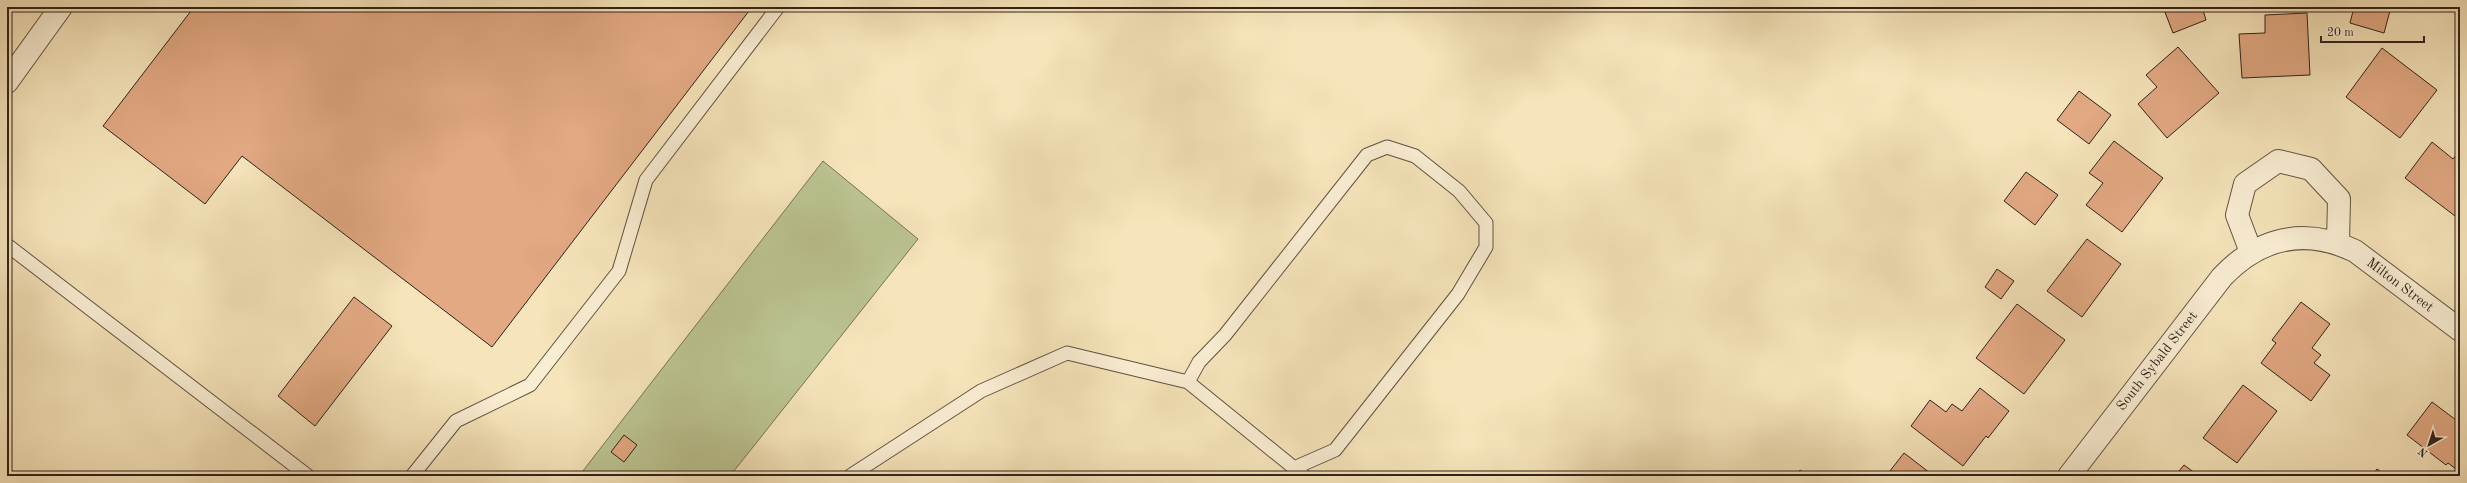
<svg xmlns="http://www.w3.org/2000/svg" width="2467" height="483" font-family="'Old Standard TT',serif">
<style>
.green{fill:#bbc491;stroke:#767356}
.building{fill:#e2a983;stroke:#30221b}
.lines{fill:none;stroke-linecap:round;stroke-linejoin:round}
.lane-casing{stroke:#625243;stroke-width:15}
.street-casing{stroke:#625243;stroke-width:24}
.lane{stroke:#f9edd2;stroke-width:13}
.street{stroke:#f9edd2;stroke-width:22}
.labels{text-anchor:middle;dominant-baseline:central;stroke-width:3;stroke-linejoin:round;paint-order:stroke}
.street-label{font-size:14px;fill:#30221b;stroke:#f9edd2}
</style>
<rect width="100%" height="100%" fill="#f6e4ba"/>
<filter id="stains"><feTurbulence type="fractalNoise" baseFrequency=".005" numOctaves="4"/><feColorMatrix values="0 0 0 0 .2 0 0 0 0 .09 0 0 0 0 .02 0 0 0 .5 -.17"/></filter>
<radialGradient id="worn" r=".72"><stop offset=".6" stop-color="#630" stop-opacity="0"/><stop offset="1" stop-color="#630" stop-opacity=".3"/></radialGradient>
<path class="green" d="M823 161 918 239 730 476H579Z"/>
<path class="building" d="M194 7H752L492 347 242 156 205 204 103 126Z
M2163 7H2202L2206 20 2173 33Z
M2354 7H2391L2384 33 2350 23Z
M2307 13 2310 75 2242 78 2239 34 2265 33V15Z
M2178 47 2219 93 2167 138 2138 104 2157 87 2146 75Z
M2382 48 2437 90 2400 138 2346 97Z
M2079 91 2111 115 2089 144 2057 120Z
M2114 141 2163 178 2122 232 2086 205 2103 183 2089 173Z
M2432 142 2453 159 2460 150 2459 219 2405 178Z
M2026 172 2058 195 2035 225 2004 201Z
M2087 239 2121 264 2082 317 2047 291Z
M1997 269 2014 281 2001 299 1985 287Z
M354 297 392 326 315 426 278 396Z
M2301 302 2330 324 2312 348 2321 355 2314 363 2330 375 2311 401 2261 363 2276 343 2272 340Z
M2017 304 2065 340 2024 394 1976 358Z
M2243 385 2277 411 2237 463 2203 438Z
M1980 388 2009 411 1988 438 1986 436 1963 466 1911 426 1930 400 1946 412 1952 404 1962 411Z
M2432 402 2460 423V472L2448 463 2446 465 2407 435Z
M624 435 637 445 624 462 611 452Z
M1904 453 1934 476H1886Z
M2184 465 2199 476H2175Z
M2377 469 2387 476H2372Z
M1800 470 1808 476H1795Z"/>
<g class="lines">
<defs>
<path id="lane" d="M7 245 308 476
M1188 382 1199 362 1225 335 1367 155 1387 147 1415 156 1459 191 1486 223V247L1458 294 1335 450 1294 468
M412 476 456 421 530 385 619 271 646 180 778 7
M850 476 981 391 1067 353 1188 382 1304 476"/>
<path id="street" d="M7 82 61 7
M2251 252 2237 215 2245 184 2278 161 2311 169 2339 199 2338 243
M2069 476 2222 277C2260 237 2305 227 2355 251L2460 330"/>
</defs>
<use href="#lane" class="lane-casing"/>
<use href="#street" class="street-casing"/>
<use href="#lane" class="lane"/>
<use href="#street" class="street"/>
</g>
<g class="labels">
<g class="street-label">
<text transform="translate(2400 285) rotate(37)">Milton Street</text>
<text transform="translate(2157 361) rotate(-52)">South Sybald Street</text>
</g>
</g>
<rect width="2467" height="483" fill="none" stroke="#f6e4ba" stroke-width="24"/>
<rect x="8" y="8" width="2451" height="467" fill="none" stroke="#30221b" stroke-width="2"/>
<rect x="12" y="12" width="2443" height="459" fill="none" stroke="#30221b"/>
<g transform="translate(2429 445) rotate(219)" stroke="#f9edd2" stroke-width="3" paint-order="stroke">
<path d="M0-3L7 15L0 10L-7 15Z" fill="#30221b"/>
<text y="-6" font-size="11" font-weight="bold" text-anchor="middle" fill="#30221b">N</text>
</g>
<path d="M2321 36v6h103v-6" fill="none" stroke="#30221b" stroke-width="2"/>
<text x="2327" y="36" font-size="12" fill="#30221b" stroke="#f9edd2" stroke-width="3" paint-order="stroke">20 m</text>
<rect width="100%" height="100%" filter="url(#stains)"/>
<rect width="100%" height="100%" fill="url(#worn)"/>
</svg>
